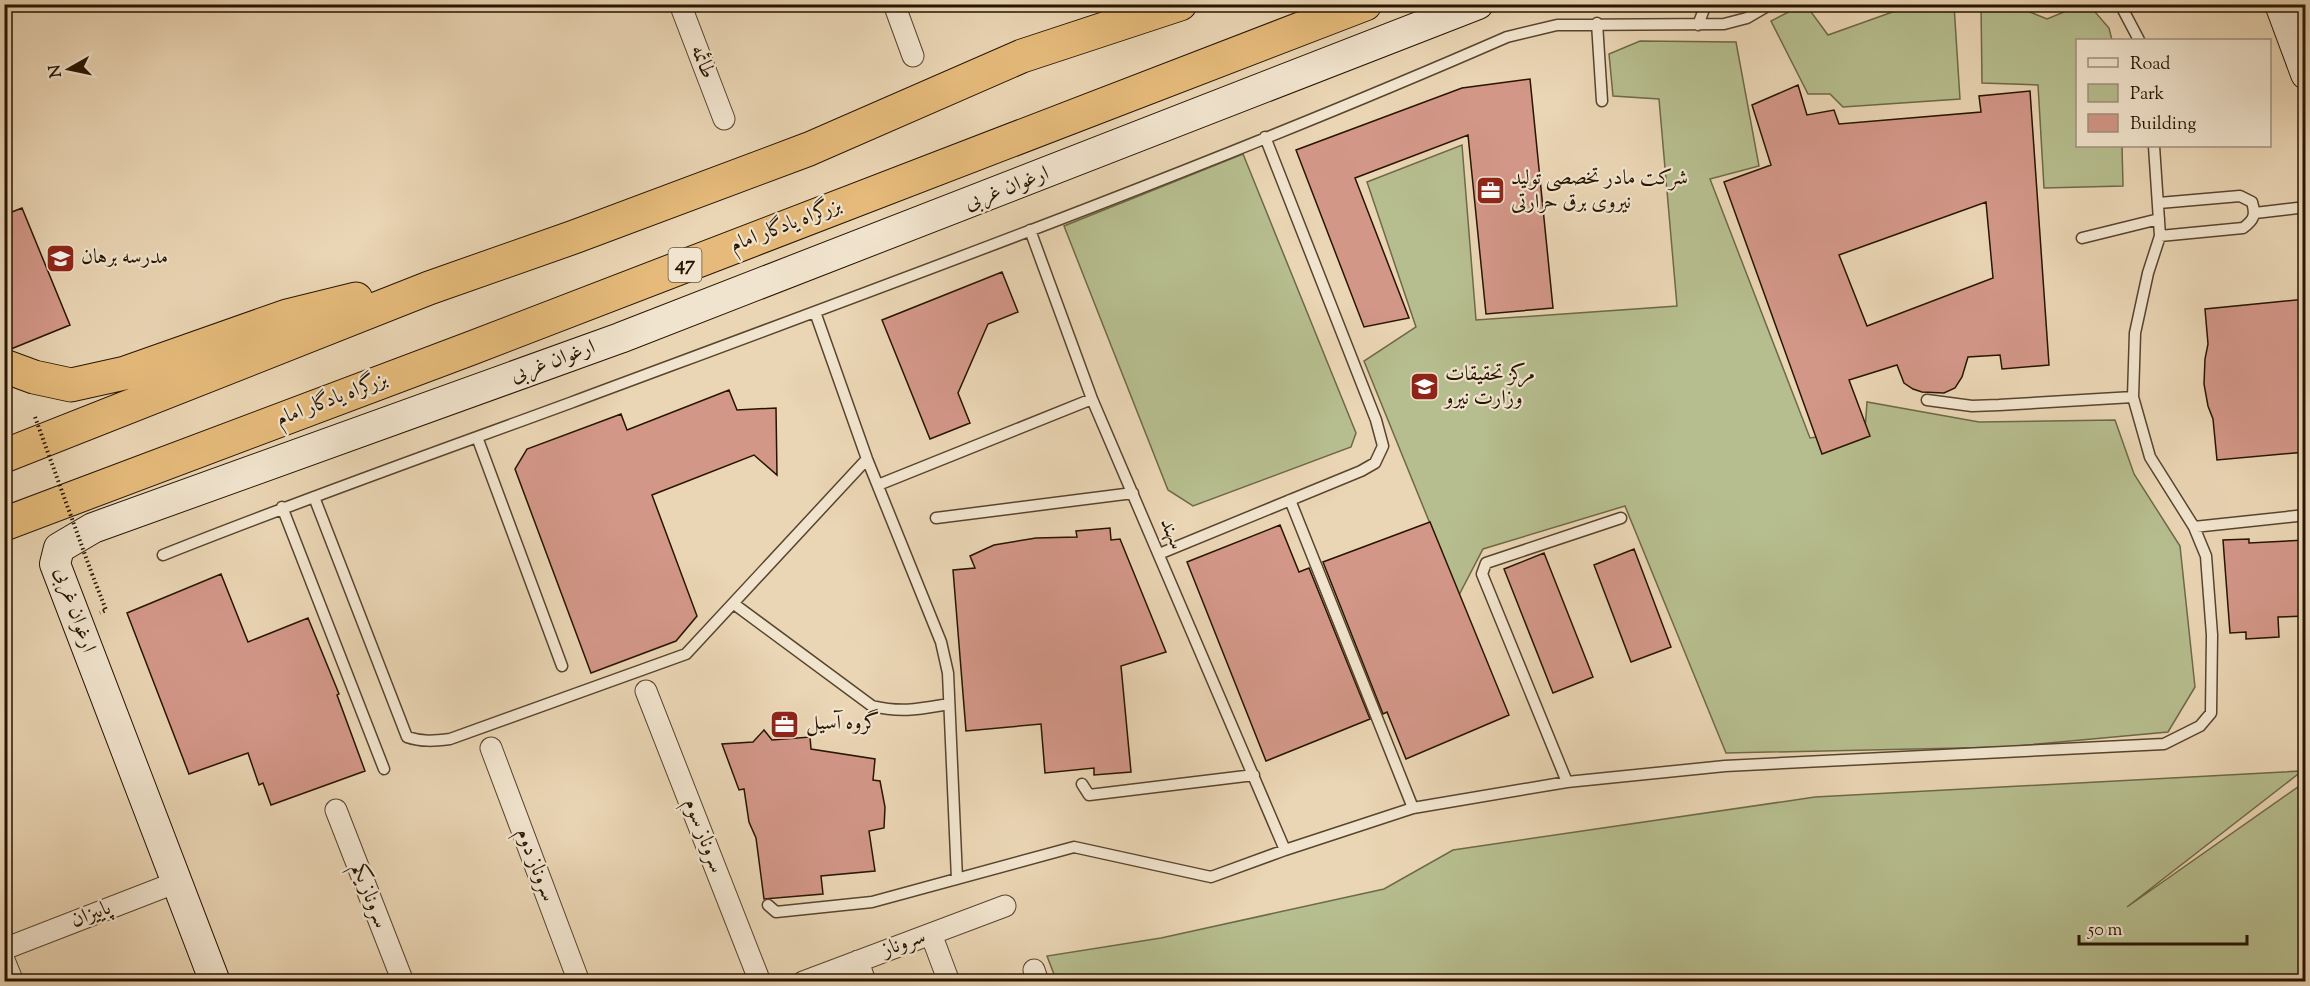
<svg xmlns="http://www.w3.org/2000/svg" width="2310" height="986" font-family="'Sorts Mill Goudy',Amiri,serif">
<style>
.green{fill:#b6bd8e;stroke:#6e6947;stroke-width:1.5}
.building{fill:#d39788;stroke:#271500;stroke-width:1.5;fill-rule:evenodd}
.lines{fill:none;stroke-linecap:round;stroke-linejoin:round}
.lane-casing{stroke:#58452d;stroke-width:13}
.street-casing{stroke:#58452d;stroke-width:23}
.secondary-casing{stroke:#271500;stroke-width:32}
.highway-casing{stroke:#271500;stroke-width:35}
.path{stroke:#271500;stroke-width:4;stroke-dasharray:1.5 3;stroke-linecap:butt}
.lane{stroke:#f1e4ce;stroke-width:10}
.street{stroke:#f1e4ce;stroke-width:21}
.secondary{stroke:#f1e4ce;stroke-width:30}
.highway{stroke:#e5ba7a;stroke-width:33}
.path-bridge{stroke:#271500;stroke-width:4;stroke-dasharray:1.5 3;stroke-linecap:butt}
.labels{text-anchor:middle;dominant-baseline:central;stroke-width:4.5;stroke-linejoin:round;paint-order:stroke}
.shield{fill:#f1e4ce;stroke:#64533e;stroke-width:1.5}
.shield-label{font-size:20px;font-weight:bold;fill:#271500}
.street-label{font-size:21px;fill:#271500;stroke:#f1e4ce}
.poi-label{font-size:21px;fill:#271500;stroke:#f1e4ce;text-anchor:start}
</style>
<rect width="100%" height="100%" fill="#ead5b4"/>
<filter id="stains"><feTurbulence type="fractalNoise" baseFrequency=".00333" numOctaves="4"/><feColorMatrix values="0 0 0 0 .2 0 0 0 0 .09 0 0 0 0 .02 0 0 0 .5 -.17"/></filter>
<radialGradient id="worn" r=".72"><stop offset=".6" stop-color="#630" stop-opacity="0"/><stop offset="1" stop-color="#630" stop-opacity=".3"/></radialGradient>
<path class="green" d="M1804 4 1806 5 1828 35 1912 5H1954L1960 99 1843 107 1830 94H1808L1771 21Z
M1724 5H1750C1742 14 1731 14 1724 5Z
M1981 5H2013L2047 19 2081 5H2089L2109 28 2112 40H2078V146H2122L2123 186 2044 188 2038 85 1982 83Z
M1640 41 1736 42 1759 166 1710 179 1810 438 1865 430 1867 402 1979 422 2115 420 2134 474 2180 546 2195 687 2168 732 2006 747 1726 753 1625 506 1483 549 1459 595 1364 361 1416 327 1367 182 1462 145 1476 320 1677 306 1659 99 1613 96 1609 54Z
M1243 154 1356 433 1351 447 1193 506 1168 490 1064 226Z
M2302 771 2127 907 2305 782V981L1057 982 1047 956 1161 938 1384 889 1453 850 1815 797Z"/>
<path class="building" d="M1530 79 1553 308 1486 314 1468 135 1355 178 1409 318 1364 327 1296 150 1462 88Z
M1798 85 1807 115 1834 110 1839 124 1981 112 1979 96 2030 91 2049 365 2002 369 2000 355 1968 357 1962 377 1955 388 1944 393 1922 392 1913 389 1904 383 1897 365 1849 380 1870 436 1822 454 1724 182 1771 165 1752 105ZM1986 202 1993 278 1867 326 1839 255Z
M22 208 70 325 11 349 4 335V215Z
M1002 272 1018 312 988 324 958 393 970 423 930 439 882 320Z
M2306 299V452L2217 460 2213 419 2208 406 2204 384 2205 359 2208 344 2205 309Z
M729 390 737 410 776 408 777 475 754 455 652 495 697 616 676 641 591 673 515 469 527 449 621 414 627 430Z
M1430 522 1509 715 1406 759 1387 712 1383 714 1323 562Z
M1280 525 1299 572 1309 568 1370 719 1266 761 1187 562Z
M1110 528 1111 540 1120 539 1166 652 1121 666 1131 772 1094 775V768L1045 773 1041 724 966 731 953 570 975 568 970 556 994 545 1036 538 1077 537 1076 531Z
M2249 539V543L2306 540V616L2278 617 2279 637 2246 639V632L2230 633 2223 540Z
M1634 549 1671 647 1631 662 1594 565Z
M1544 553 1593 677 1553 693 1504 569Z
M221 574 248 642 308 618 339 694 337 695 365 771 271 805 263 783 259 785 248 753 189 774 127 613Z
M764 730 772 740 810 737 811 749 875 759 873 780 880 781 885 807 884 828 869 831 875 871 821 876 823 894 764 899 756 838 749 822 744 789 739 790 722 744 753 742Z"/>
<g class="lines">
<defs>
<path id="lane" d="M2120 4 2139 40
M1597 23 1602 101
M1698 25 1706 4
M2159 203 2240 196 2252 202C2256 215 2254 220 2243 228L2160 236
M2255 213 2306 207
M1030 230 1092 399 1285 850
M2082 238 2159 219
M815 312 867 459 941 642 948 673 957 879
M1927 400 1972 406 1999 405 2133 397
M477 437 562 666
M878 485 1092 399
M314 497 407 737C422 742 434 741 450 739L686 654 867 459
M1290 500 1413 808
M282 507 384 769
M936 518 1133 493
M2194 527 2306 515
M1159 554 1361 471 1375 463 1383 446 1376 420 1265 137
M163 555C298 501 434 453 570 403 884 286 1200 171 1507 37L1557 25 1724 24 1747 18 1771 4
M734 604 872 706C902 713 919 709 949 704
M1567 782 1482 574 1486 563 1621 518
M1082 784 1089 795 1254 775
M768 905 776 912 872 902 1074 847 1211 877 1285 850 1413 808 1567 782 1725 766 2164 744 2200 726 2211 713 2212 635 2206 556 2194 527 2150 457 2133 397 2135 333 2148 273 2160 236 2154 146"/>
<path id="street" d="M680 4 724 119
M894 4 913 56
M646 691 760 982
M491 748 579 982
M336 810 403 982
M931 934 949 982
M4 949 177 882
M4 960 13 982
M858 961 865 982
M1034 970 1038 982
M803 982 1005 906"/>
<path id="secondary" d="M2280 4 2306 74
M215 982 55 564 59 548 93 528 620 338 1478 4"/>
<path id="highway" d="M4 366 34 377 71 385 125 373 287 316 356 299
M4 456 429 288 574 237 809 149 1022 56 1180 4
M4 524 469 349 1365 4"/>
</defs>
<use href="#lane" class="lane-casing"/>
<use href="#street" class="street-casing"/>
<use href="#secondary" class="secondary-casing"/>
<use href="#highway" class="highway-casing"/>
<path class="path" d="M92 574 106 610 100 613"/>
<use href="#lane" class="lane"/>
<use href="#street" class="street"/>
<use href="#secondary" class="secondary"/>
<use href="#highway" class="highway"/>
<path class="path-bridge" d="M35 417 92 574"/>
</g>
<defs>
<symbol id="office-square" viewBox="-11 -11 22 22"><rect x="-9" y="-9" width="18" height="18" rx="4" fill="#8f2418" stroke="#f1e4ce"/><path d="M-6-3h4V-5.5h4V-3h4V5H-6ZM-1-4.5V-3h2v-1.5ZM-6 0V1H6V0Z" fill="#fff"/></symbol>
<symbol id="school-square" viewBox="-11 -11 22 22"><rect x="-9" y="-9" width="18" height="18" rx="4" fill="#8f2418" stroke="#f1e4ce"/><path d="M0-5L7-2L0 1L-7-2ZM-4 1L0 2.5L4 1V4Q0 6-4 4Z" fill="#fff"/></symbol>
<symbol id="university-square" viewBox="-11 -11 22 22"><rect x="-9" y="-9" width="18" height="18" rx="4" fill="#8f2418" stroke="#f1e4ce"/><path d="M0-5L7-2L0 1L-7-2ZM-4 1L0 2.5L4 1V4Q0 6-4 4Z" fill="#fff"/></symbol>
</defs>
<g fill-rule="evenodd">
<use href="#office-square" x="1474" y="174" width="33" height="33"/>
<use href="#school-square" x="44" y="242" width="33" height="33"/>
<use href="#university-square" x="1408" y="370" width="33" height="33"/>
<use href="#office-square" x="768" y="708" width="33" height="33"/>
</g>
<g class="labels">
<rect class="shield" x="668.5" y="248" width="33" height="34" rx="4.5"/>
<g class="shield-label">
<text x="685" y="265">47</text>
</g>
<g class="street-label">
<text transform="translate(702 62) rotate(69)">طائمه</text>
<text transform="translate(1007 189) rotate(-21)">ارغوان غربی</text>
<text transform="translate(786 226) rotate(-21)">بزرگراه یادگار امام</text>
<text transform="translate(553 362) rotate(-20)">ارغوان غربی</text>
<text transform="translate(332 400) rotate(-21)">بزرگراه یادگار امام</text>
<text transform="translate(1171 534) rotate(67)">سهند</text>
<text transform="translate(74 610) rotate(71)">ارغوان غربی</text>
<text transform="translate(703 836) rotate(69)">سروناز سوم</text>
<text transform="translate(535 865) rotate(69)">سروناز دوم</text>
<text transform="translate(369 896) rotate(69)">سروناز یکم</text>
<text transform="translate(91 915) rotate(-21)">پاییزان</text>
<text transform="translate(904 944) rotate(-20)">سروناز</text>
</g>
<g class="poi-label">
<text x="1511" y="179">شرکت مادر تخصصی تولید<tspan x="1511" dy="24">نیروی برق حرارتی</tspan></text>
<text x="81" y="258">مدرسه برهان</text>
<text x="1445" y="375">مرکز تحقیقات<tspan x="1445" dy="24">وزارت نیرو</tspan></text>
<text x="806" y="724">گروه آسیل</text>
</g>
</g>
<rect width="2310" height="986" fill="none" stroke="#ead5b4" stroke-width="24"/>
<rect x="6" y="6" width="2298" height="974" fill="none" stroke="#271500" stroke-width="3"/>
<rect x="12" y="12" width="2286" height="962" fill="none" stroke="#271500" stroke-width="1.5"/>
<rect x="2076" y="39" width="195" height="108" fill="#f1e4ce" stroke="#a0917c" stroke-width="1.5"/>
<rect x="2088" y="58" width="30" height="9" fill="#f1e4ce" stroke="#a0917c" stroke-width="1.5"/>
<text x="2130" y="69" font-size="18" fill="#271500">Road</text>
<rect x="2088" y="84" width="30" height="18" fill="#b6bd8e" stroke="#a0917c" stroke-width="1.5"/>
<text x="2130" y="99" font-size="18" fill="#271500">Park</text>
<rect x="2088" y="114" width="30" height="18" fill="#d39788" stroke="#a0917c" stroke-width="1.5"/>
<text x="2130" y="129" font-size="18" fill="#271500">Building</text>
<g transform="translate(69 69) rotate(261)" stroke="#f1e4ce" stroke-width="4.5" paint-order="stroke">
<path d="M0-4.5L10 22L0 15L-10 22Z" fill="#271500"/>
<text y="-9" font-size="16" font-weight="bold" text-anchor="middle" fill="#271500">N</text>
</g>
<path d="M2079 935v9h168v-9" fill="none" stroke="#271500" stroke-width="3"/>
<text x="2088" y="935" font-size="18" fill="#271500" stroke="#f1e4ce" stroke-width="4.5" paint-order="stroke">50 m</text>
<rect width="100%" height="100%" filter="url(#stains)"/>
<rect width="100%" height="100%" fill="url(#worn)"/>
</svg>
